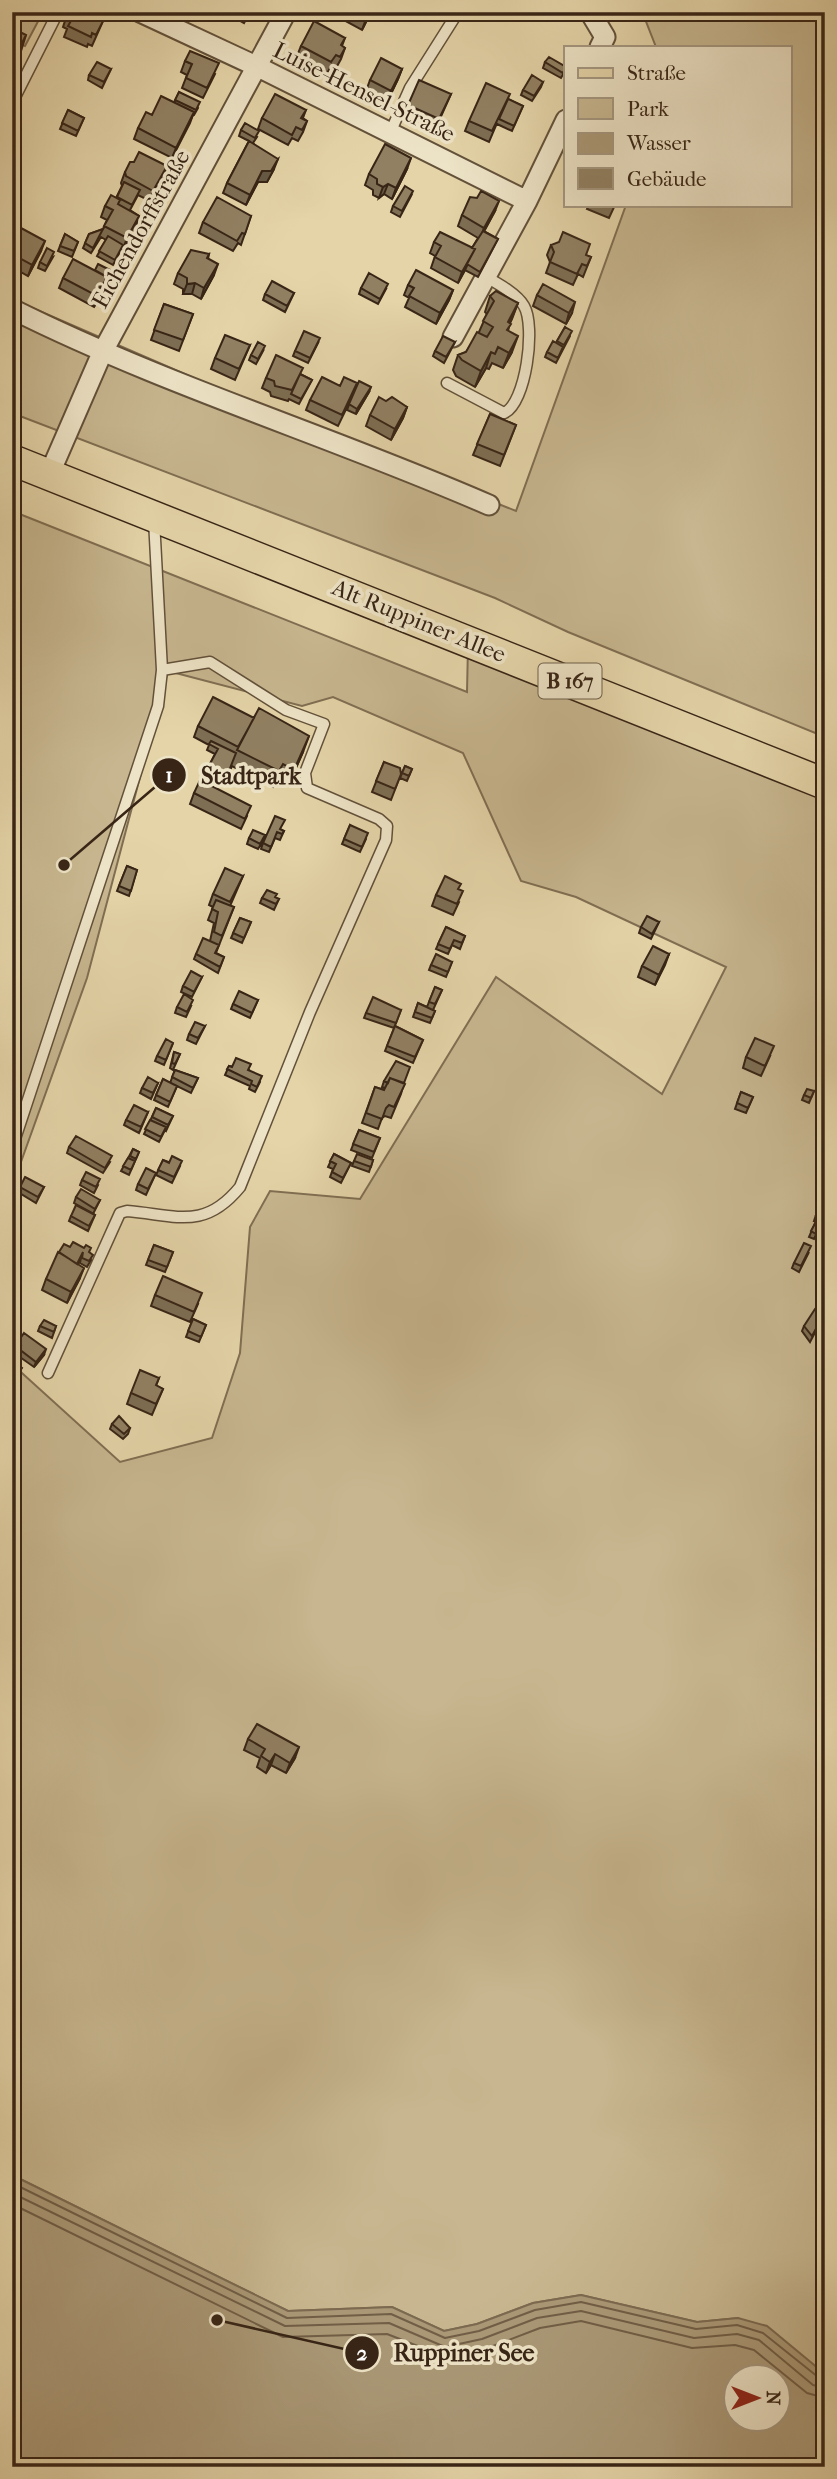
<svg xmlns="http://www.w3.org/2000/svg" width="837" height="2479" font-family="'IM FELL French Canon',serif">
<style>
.green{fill:#c7b68f;stroke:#806e52;stroke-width:2}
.water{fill:#aa9876;stroke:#7c6a50;stroke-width:2;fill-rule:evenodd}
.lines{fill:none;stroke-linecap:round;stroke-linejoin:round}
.shore{stroke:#715e46;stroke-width:2}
.lane-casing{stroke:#63513a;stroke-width:13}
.street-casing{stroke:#63513a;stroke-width:23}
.primary-casing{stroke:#382516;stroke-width:33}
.lane{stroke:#ede3c6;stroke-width:10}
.street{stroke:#ede3c6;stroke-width:19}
.primary{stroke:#e4d4a8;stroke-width:30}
.wall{fill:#7d6e54;stroke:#382516;stroke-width:2}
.shaded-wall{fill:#665a45;stroke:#382516;stroke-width:2}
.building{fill:#918062;stroke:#382516;stroke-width:2}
.labels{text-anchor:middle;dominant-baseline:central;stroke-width:7;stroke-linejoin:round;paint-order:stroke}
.shield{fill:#ede3c6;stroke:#6e5e4b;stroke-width:2}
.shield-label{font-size:21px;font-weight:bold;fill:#382516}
.street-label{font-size:23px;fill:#382516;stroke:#ede3c6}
.leader{fill:none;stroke:#382516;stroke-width:2.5}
.callout-dot{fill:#382516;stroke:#ede3c6;stroke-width:2.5}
.mark-label{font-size:21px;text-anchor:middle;font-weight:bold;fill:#fff}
.callout-label{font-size:24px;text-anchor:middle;font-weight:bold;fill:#382516;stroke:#ede3c6;stroke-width:7;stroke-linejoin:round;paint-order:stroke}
</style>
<rect width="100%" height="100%" fill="#e4d4a8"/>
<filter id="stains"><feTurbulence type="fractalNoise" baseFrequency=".00286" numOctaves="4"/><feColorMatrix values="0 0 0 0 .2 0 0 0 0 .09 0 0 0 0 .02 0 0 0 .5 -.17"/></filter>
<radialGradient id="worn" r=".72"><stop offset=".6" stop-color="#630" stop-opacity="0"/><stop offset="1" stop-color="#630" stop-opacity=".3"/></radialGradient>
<path class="green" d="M12 12H43L25 46 12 41Z
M640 12H825V737L568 632 495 598 12 413V299L307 427 516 511 626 205H790V47H656L643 14Z
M12 511 467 692 468 645 825 795V2374L738 2318 697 2322 581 2295 533 2303 477 2324 444 2331 392 2307 288 2311 12 2175V1364L120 1462 212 1438 240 1353 250 1227 270 1191 360 1199 496 977 662 1094 726 967 576 897 521 881 463 753 333 697 302 706 168 671 87 978 12 1187Z"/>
<path class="water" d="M12 2175 288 2311 392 2307 444 2331 477 2324 533 2303 581 2295 697 2322 738 2318 767 2326 825 2374V2467H12ZM736 2378H778V2420H736Z"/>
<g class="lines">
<path class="shore" d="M12 2183 287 2318 391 2314 445 2338 479 2331 535 2310 581 2302 696 2329 737 2325 763 2333 818 2377 825 2379
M12 2193 285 2326 389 2323 445 2347 482 2339 537 2318 581 2311 694 2338 737 2334 759 2340 813 2385 825 2388
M12 2204 283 2337 387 2334 446 2357 485 2349 540 2328 581 2321 692 2348 735 2345 754 2350 807 2393 825 2398"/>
<defs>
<path id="lane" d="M12 103 58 12
M390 133 410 88 458 12
M447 383 504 413C526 404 536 326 524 306 517 294 499 284 486 277
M12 1148 158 706 162 670 154 520
M48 1373 120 1213 127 1211C176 1215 204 1231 240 1187L310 1012 386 840 387 826 379 819 307 788 305 773 324 724 286 710 210 662 162 670"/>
<path id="street" d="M140 12 258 67 527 201 566 120
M590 12 605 37 600 47
M12 309C166 386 331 436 489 505
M453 337 527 201
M49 475 102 353 286 12"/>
<path id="primary" d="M12 460 825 784"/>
</defs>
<use href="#lane" class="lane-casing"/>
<use href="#street" class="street-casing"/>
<use href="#primary" class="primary-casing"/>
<use href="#lane" class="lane"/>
<use href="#street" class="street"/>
<use href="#primary" class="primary"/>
</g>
<path class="wall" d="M68 12H102L100 19 103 21 92 46 88 44 87 47 64 37 67 29 63 27Z
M225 12H250L244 23Z
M329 12H371L362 30Z
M345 38 342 46 345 48 341 59 336 68 332 65 327 73 297 56 301 46Z
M185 61 215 74 203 98 182 88 187 75 181 72Z
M545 62 566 69 561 78 543 68Z
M111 69 102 88 88 80 89 75Z
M402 69 398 79 387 102 366 91 370 80Z
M543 82 541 87 532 101 521 95 523 90Z
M179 92 198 108 194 115H193L172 158 134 139 138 128 152 115 174 103Z
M451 94 435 130 404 115 408 105Z
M508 99 523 106 512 131 497 124V123L489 142 465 131 469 121Z
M68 110 84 118 76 136 60 129Z
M306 110 303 118 307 121 303 132 298 141 292 138 288 145 258 129 262 118Z
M241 130 257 137 253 143 274 169 267 182H258L246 205 223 193 227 183 249 141 239 136Z
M167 166 163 177 150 201 138 195 130 210 139 216 136 227 123 249 122 248 113 265 97 256 106 240 101 237 91 253 83 248 89 234 103 229 107 220 101 217 105 206 116 198 122 186 121 183 125 172Z
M407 169 392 199 384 194 379 198 373 195V190L365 185 369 174Z
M411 196 400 217 391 212 393 206Z
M589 205H615L609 218 587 209Z
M495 211 484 231 498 239 478 277 465 270 458 283 431 268 435 256 430 253 434 242 472 248 478 238 458 226 462 215Z
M251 216 241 245 238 243 233 251 199 233 203 222Z
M65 234 78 242 72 257 58 251Z
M12 245 41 251 28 276 12 267Z
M551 245 591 257 583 277 578 274 573 285 546 273 550 262 547 255Z
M209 254 208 259 214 275 201 299 192 294H183V289L174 284 178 273Z
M53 257 45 271 38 268 40 262Z
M95 270 110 276 94 307 59 288 63 278Z
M408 285 453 290 449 300 436 324 405 307 409 298 404 295Z
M361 288 386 289 378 304 359 294Z
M294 293 285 312 263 300 265 294Z
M537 295 572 313 566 324 533 306Z
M490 296 518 303 510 323 508 331 512 352 503 368 492 363 489 369 486 368 475 387 456 376 453 370 458 355 466 352 479 332 487 314 485 312Z
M164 304 193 314 179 351 151 340Z
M565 327 570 336 556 363 545 357 547 352 556 343Z
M455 342 444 363 433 356 435 351Z
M318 343 308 363 293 356 295 351Z
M250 345 235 380 211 369 215 358Z
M263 351 256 364 249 360 251 355Z
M300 374 312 380 299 404 289 399 288 401 271 396 270 392 262 388 266 378Z
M369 392 356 414 347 410 352 397 338 426 306 410 310 400Z
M386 401 407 407 403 418 391 440 366 426 370 415Z
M490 414 516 425 500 466 473 455Z
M198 726 303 752 288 786 277 780 273 787 232 766 223 786 204 776 215 754 207 750 209 745 194 737Z
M384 762 401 774 391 800 372 792Z
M405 766 412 769 407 781 400 778Z
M194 793 247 816 241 829 190 804Z
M350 825 366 839 360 852 342 844Z
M281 830 284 831 280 840 275 838 269 852 261 849 263 843Z
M249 838 263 841 258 849 247 844Z
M127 866 137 870 129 896 117 891Z
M243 876 230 906 234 907 216 953 224 957 218 973 194 959 196 954 210 941 214 923 208 920 213 907 209 905 213 894Z
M436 895 459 902 453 915 432 906Z
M262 898 279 899 274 910 260 903Z
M240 918 251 922 242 943 231 938Z
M659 922 651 939 639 933 641 927Z
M446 927 465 936 460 949 452 945 448 954 436 949Z
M669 954 655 985 638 977 642 966Z
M452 962 446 977 429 970 431 965Z
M202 977 192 997 181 992 183 986Z
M435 987 442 990 433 1010 435 1011 430 1023 413 1017 418 1003 427 1007Z
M258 1000 250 1018 231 1009 233 1004Z
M191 1006 186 1017 175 1013 177 1007Z
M401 1010 394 1028 364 1018 366 1013Z
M205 1026 196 1044 187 1040 189 1034Z
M395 1026 423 1040 413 1063 385 1051Z
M173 1043 164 1065 155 1061 157 1056Z
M174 1052 180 1054 173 1070 170 1068Z
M770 1056 761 1076 743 1068 746 1057Z
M229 1066 249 1070 260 1082 255 1092 249 1089 250 1086 225 1075Z
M175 1070 198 1078 191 1093 177 1086 168 1107 154 1100 163 1079 170 1083Z
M384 1081 404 1083 401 1094 391 1118 385 1116 382 1118 378 1129 362 1123 375 1087 384 1090 385 1088 382 1087Z
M158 1083 151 1099 140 1093 142 1088Z
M814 1091 809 1103 802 1100 804 1095Z
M741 1092 753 1097 746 1113 735 1109Z
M156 1108 173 1116 166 1131 165 1130 159 1142 144 1134Z
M148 1112 139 1133 124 1125 126 1120Z
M359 1130 380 1138 372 1158 351 1150Z
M69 1147 110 1162 103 1173 67 1153Z
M133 1149 139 1152 129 1175 121 1171Z
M334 1154 351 1163 341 1183 330 1177 333 1169 328 1167Z
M163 1160 180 1166 172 1183 156 1175Z
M373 1160 369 1172 352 1166 354 1161Z
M156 1173 146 1195 136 1190 138 1184Z
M82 1180 98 1185 94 1193 80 1185Z
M20 1187H44L36 1203 18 1192Z
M76 1197 100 1200 93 1214 95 1215 88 1231 69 1221 71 1216 92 1213 74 1203Z
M825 1199V1226L821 1224 814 1239 809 1237 816 1221H814L816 1215Z
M154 1245 173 1252 165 1272 146 1265Z
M70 1247 89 1252 91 1260 87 1267 80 1263 81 1258 78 1264 80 1278 67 1303 42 1290 46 1279Z
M809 1252 799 1272 792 1268 794 1263Z
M155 1295 198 1304 190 1322 151 1306Z
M193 1319 206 1325 199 1342 186 1337Z
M822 1319 810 1342 802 1331 804 1326Z
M40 1326H56L52 1338 38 1331Z
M17 1343 44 1355 34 1367 17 1355 19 1351 15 1348Z
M12 1360 20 1374 15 1380 12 1378Z
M159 1378 156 1386 163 1389 152 1415 127 1404 131 1393Z
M112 1424 130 1428 128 1434 123 1439 110 1429Z
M248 1739 295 1758 286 1773 271 1765 266 1773 257 1767 260 1758 244 1750Z"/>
<path class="shaded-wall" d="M370 12H371L362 30 366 19Z
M26 35 21 51 12 68V63Z
M402 69 398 79 387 102 391 91Z
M194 112 190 123 172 158 176 148Z
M411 158 407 169 392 199 396 188Z
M278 159 274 169 267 182H258L246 205 250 195 262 171Z
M167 166 163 177 150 201 153 191Z
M388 184 384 194 379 198 383 187Z
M499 201 495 211 480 239 484 228Z
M139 216 136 227 123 249 127 238Z
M45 241 41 251 28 276 32 265Z
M475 249 465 270 458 283 462 272Z
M218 264 214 275 201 299 204 288Z
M112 271 110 276 94 307 97 296Z
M195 283 192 294H183L187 284Z
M453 290 449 300 436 324 440 313Z
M575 302 572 313 566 324 569 313Z
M518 303 512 319 502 338 508 322Z
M518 336 512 352 503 368 509 353Z
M491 352 486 368 475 387 481 371Z
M371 387 369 392 356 414 357 409Z
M407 407 403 418 391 440 395 429Z
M309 736 303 752 288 786 294 770Z
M669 954 665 965 655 985 659 975Z
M84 1268 80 1278 67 1303 71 1292Z
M46 1349 44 1355 34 1367 36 1362Z
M299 1747 295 1758 286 1773 290 1763Z
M275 1754 271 1765 266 1773 270 1762Z"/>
<path class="building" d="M68 12H102L99 19 103 21 96 35 92 33 91 37 68 26 72 19 67 16Z
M353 12H370L366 19Z
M314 21 345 38 341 45 345 48 340 57 336 55 331 62 301 46Z
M12 28 26 35 12 63Z
M190 51 219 63 207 88 186 78 192 64 185 61Z
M549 57 566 67 563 73 545 62Z
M381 58 402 69 391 91 370 80Z
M97 62 111 69 104 82 89 75Z
M532 75 543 82 534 96 523 90Z
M419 80 451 94 439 119 408 105Z
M486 83 510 94 492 131 469 121Z
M179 92 200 102 196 110 175 100Z
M275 94 306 110 301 118 307 121 302 130 296 127 292 135 262 118Z
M161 96 194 112 176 148 138 128 146 112 152 115Z
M508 99 523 106 514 126 499 119Z
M68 110 84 118 78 131 62 123Z
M245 123 259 131 255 138 241 130Z
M249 141 278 159 271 171H262L250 195 227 183Z
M385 144 411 158 396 188 388 184 383 187 377 184V179L369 174Z
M139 152 167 166 153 191 126 176 125 172 130 162H134Z
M124 182 140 190 132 205 117 197Z
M405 186 413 191 402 211 393 206Z
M481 191 499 201 484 228 462 215 470 197 477 198Z
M111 195 120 200 118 204 139 216 127 238 104 226 113 210 105 206Z
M217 197 251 216 245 234 242 233 237 241 203 222Z
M21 228 45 241 32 265 12 254V245Z
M103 229 93 248 85 243 89 234Z
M483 231 498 239 480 272 467 264 475 249 472 248Z
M440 232 475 249 462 272 435 257 441 246 434 242Z
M563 232 590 244 586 255 591 257 587 266 582 264 577 274 550 262 554 252 551 245 559 242Z
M65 234 78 242 74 251 60 246Z
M108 236 123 245 115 260 99 251Z
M47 248 54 252 47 266 40 262Z
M191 250 209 254 207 258 218 264 204 288 195 283 187 284V278L178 273Z
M73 259 107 277 97 296 63 278Z
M98 264 112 271 105 282 107 277 95 270Z
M416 270 453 290 440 313 409 296 414 288 408 285Z
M369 273 388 284 380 299 361 288Z
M272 281 294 293 287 306 265 294Z
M543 284 575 302 569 313 537 295Z
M496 291 518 303 508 322 511 324 507 330 518 336 509 353 498 347 495 354 491 352 481 371 462 360 458 355 466 352 477 332 487 337 493 327 483 321 494 301 490 296Z
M164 304 193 314 183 340 154 330Z
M565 327 572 331 564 345 557 341Z
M304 331 320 338 310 358 295 351Z
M225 335 250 345 239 369 215 358Z
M443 336 455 342 446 357 435 351Z
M553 341 563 347 558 358 547 352Z
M258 342 265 346 258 359 251 355Z
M276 355 303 368 292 390 275 386 274 381 266 378Z
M300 374 312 380 301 399 291 394Z
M322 377 340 386 344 377 357 383 342 415 310 400Z
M359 381 371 387 357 409 349 404Z
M379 397 386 401 392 397 407 407 395 429 370 415Z
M490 414 516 425 504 455 477 444Z
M213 697 254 718 238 747 198 726Z
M259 708 309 736 294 770 283 764 279 771 237 750Z
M211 741 236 753 225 781 206 771 218 749 209 744Z
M384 762 400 768 401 774 395 789 376 781Z
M405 766 412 769 409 776 402 773Z
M200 780 251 806 245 819 194 793Z
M275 816 285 820 280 829 284 831 282 834 277 832 271 847 263 843Z
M350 825 368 833 362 847 344 839Z
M253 830 265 835 260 844 249 838Z
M127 866 137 870 131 891 119 886Z
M225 868 243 876 230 902 213 894Z
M445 876 461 884 458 889 463 891 457 904 436 895Z
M267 890 277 894 275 897 279 899 276 904 262 898Z
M216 900 234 907 222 936 214 932 218 912 212 909Z
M647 916 659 922 652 934 641 927Z
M240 918 251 922 244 938 233 933Z
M446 927 465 936 462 943 454 940 450 949 438 944Z
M203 938 219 945 215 953 224 957 220 967 196 954Z
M653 946 669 954 659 975 642 966Z
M436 954 452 962 448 972 431 965Z
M191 971 202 977 194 992 183 986Z
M435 987 442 990 435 1004 429 1002Z
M239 991 258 1000 252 1013 233 1004Z
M184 994 193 1000 187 1012 177 1007Z
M373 997 401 1010 396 1023 366 1013Z
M418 1003 435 1011 432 1018 415 1012Z
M195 1022 205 1026 198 1038 189 1034Z
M395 1026 423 1040 415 1057 387 1046Z
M755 1038 774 1046 765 1066 746 1057Z
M166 1039 173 1043 166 1060 157 1056Z
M174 1052 180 1054 175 1064 172 1063Z
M236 1058 251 1064 248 1070 262 1076 257 1087 251 1084 252 1081 227 1069 229 1066 232 1067Z
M396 1061 410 1067 404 1083 390 1078 388 1083 384 1081Z
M175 1070 198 1078 193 1088 172 1077Z
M148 1077 158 1083 153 1093 142 1088Z
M390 1078 405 1084 394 1107 389 1105 386 1108 382 1119 366 1113 375 1087 384 1090Z
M163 1079 177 1086 170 1102 156 1095Z
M807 1089 814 1091 811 1098 804 1095Z
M741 1092 753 1097 748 1108 737 1103Z
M134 1105 148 1112 141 1127 126 1120Z
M156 1108 173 1116 168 1125 152 1117Z
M150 1120 166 1127 161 1137 145 1129Z
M359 1130 380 1138 374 1152 353 1144Z
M76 1136 112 1156 105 1168 69 1147Z
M133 1149 139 1152 136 1159 130 1156Z
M334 1154 351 1163 343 1178 332 1172 336 1164 330 1161Z
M357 1154 373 1160 371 1167 354 1161Z
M172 1156 182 1161 174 1177 158 1170 163 1160 169 1163Z
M128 1158 135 1161 131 1170 123 1166Z
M146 1168 156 1173 148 1189 138 1184Z
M86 1172 100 1179 96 1187 82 1180Z
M25 1177 44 1187 38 1197 20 1187Z
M81 1189 100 1200 95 1209 76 1197Z
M825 1199V1219L816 1215Z
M76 1205 95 1215 89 1226 71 1216Z
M817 1220 822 1222 816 1234 811 1231Z
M12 1233 17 1235 12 1245Z
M73 1242 84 1248 86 1245 91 1248 89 1252 93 1255 89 1261 82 1258 83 1252 77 1264 59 1252 64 1244 70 1247Z
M804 1243 811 1246 801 1266 794 1263Z
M154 1245 173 1252 167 1267 148 1260Z
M58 1252 84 1268 71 1292 46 1279Z
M12 1254 20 1258 15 1268 12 1267Z
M163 1276 202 1293 194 1312 155 1295Z
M815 1309 824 1314 812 1336 804 1326Z
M193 1319 206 1325 201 1337 188 1331Z
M44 1320 56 1326 54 1332 40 1326Z
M24 1333 46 1349 36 1362 19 1349 21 1346 17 1343Z
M12 1360 22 1368 17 1375 12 1371Z
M140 1370 159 1378 156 1385 163 1389 156 1404 131 1393Z
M119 1416 130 1428 124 1434 112 1424Z
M257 1724 299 1747 290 1763 275 1754 270 1762 261 1756 265 1749 248 1739Z"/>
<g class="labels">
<rect class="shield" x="538.5" y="663.5" width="63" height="35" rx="5"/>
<g class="shield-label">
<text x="570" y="681">B 167</text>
</g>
<g class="street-label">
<text transform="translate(364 92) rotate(26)">Luise-Hensel-Straße</text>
<text transform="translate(141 229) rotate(-61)">Eichendorffstraße</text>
<text transform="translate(419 621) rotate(22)">Alt Ruppiner Allee</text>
</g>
</g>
<path class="leader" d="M64 865L169 775M217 2320L362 2353"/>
<g class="callout-dot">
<circle cx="64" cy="865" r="7"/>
<circle cx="217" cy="2320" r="7"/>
<circle cx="169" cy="775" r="18"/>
<circle cx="362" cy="2353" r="18"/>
</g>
<g class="mark-label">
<text x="169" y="782">1</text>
<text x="362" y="2360">2</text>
</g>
<g class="callout-label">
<text x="251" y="784">Stadtpark</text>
<text x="464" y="2361">Ruppiner See</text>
</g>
<rect width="837" height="2479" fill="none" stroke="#e4d4a8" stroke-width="42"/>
<rect x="14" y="14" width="809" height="2451" fill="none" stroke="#382516" stroke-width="3.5"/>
<rect x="21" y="21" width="795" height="2437" fill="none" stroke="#382516" stroke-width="2"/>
<rect x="564" y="46" width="228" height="161" fill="#ede3c6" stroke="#a59780" stroke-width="2"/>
<rect x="578" y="68" width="35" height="10" fill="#e4d4a8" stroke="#a59780" stroke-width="2"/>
<text x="627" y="80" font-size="21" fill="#382516">Straße</text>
<rect x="578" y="98" width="35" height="21" fill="#c7b68f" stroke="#a59780" stroke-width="2"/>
<text x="627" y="116" font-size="21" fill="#382516">Park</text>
<rect x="578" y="133" width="35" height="21" fill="#aa9876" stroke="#a59780" stroke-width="2"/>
<text x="627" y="150" font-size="21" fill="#382516">Wasser</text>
<rect x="578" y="168" width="35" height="21" fill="#918062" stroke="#a59780" stroke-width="2"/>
<text x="627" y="186" font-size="21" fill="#382516">Gebäude</text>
<g transform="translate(757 2398) rotate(90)"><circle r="33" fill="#ede3c6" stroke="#a59780" stroke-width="2"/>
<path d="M0-5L12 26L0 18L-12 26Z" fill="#8f2418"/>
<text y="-10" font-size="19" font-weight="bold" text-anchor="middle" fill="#382516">N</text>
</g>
<rect width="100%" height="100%" filter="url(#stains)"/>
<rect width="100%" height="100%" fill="url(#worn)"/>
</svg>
